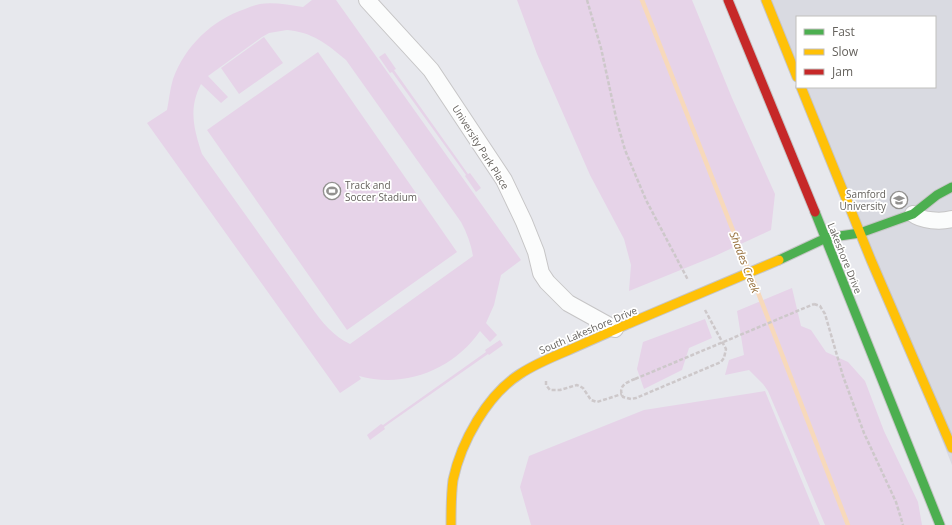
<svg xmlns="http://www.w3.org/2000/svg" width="952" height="525" font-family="'Open Sans',sans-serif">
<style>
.education{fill:#d9dae1}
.green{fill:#e6d3e8;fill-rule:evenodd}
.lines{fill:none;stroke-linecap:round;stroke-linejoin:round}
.stream{stroke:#f7d9bb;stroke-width:4.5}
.street-casing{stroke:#c6c5c6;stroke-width:18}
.fast-casing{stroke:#c6c5c6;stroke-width:11}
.slow-casing{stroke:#c6c5c6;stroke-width:11}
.jam-casing{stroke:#c6c5c6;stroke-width:11}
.path{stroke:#cdc8ca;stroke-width:2.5;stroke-dasharray:4 2;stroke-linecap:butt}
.street{stroke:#fbfcfc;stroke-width:16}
.fast{stroke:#4caf50;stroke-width:9}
.slow{stroke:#ffc107;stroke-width:9}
.jam{stroke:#c62828;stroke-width:9}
.slow-bridge-casing{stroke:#c6c5c6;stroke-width:11;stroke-linecap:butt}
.path-bridge{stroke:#cdc8ca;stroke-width:2.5;stroke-dasharray:4 2;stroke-linecap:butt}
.slow-bridge{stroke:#ffc107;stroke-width:9}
.labels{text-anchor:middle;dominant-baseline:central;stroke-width:3.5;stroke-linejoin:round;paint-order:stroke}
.street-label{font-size:10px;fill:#65625d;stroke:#fff}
.poi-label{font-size:10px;fill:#65625d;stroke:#fff;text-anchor:start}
.water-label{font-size:11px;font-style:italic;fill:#966f3a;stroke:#fff}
</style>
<rect width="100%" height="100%" fill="#e7e8ed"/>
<path class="education" d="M766 0H952V465L801 87H935V17H797V77Z"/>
<path class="green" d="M312 0H336L521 260 501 275 494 305 486 323 497 335 490 342 480 331C454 369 405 389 359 376L361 379 340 393 147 123 167 110C169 100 170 89 173 79 185 46 212 20 245 9 250 7 255 5 260 4 274 2 289 5 303 7ZM287 30C312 32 327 44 346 60L461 222C467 233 471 244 473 256L350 344C333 336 322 322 312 308L202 154C194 129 188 109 201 84L221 103 228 97 208 76 262 37 269 33Z
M517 0H692L732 98 775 194 771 230 715 256 629 291 631 265 624 239 590 175 537 54Z
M264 37 283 63 239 94 221 68Z
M318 52 457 252 347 330 207 130Z
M385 53 396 69 394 70 468 174 470 173 481 188 476 192 465 176 466 175 392 72 390 73 379 57Z
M792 288 801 326 811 330 826 352 848 362 865 381 884 431 918 502 922 525H825L768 391 763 384 749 370 725 375 729 360 744 355 737 311Z
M705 319 712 338 689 348 682 370 644 389 637 369 643 342Z
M500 340 503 345 489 355 488 354 384 427 385 429 370 440 367 435 381 424 383 425 486 352 485 350Z
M765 391 820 525H531L520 487 529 456 644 410Z"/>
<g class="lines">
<path class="stream" d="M642 0 747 266
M752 277 848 525"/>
<defs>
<path id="street" d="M367 0 431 70 504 180 524 222 536 252 541 273 547 282 568 303 615 329
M913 214C922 221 941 222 952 219"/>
<path id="fast" d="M815 212 940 525
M779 260 826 238 860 233 913 214 937 195 952 187"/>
<path id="slow" d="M766 0 797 77
M801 87 871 260 952 448
M451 525C451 510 451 495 453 480 461 442 487 395 520 374 535 364 552 357 569 350 589 341 610 332 630 323"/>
<path id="jam" d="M728 0 815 212"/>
</defs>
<use href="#street" class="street-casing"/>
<use href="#fast" class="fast-casing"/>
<use href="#slow" class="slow-casing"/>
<use href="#jam" class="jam-casing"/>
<path class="path" d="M587 0 601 48 617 122 625 150 646 200 688 280
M814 304 820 306 825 314 843 376 864 433 896 502 903 525
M635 379C627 382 617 386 623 397L631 399 636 398 721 362 724 358 726 349 705 310
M546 381V385L550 390H560L577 385 583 388 591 400 597 402 622 394"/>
<use href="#street" class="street"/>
<use href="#fast" class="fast"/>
<use href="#slow" class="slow"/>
<use href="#jam" class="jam"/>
<defs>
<path id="slow-bridge" d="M630 323 779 260"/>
</defs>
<use href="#slow-bridge" class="slow-bridge-casing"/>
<path class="path-bridge" d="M635 379 814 304"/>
<use href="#slow-bridge" class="slow-bridge"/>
</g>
<defs>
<symbol id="stadium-ring" viewBox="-11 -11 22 22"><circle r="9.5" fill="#fff" stroke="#92918f" stroke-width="1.5"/><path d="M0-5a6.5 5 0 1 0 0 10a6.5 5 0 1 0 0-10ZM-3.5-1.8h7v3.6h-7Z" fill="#92918f"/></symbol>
<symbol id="university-ring" viewBox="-11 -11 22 22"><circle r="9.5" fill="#fff" stroke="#92918f" stroke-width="1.5"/><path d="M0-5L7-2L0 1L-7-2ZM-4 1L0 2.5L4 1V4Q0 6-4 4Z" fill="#92918f"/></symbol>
</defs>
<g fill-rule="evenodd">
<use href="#stadium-ring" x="322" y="181" width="20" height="20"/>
<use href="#university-ring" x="889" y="190" width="20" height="20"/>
</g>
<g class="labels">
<g class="street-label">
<text transform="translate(481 147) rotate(58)">University Park Place</text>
<text transform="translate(845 258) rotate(68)">Lakeshore Drive</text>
<text transform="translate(588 330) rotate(-23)">South Lakeshore Drive</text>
</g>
<g class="poi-label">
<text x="345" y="185">Track and<tspan x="345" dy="12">Soccer Stadium</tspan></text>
<text x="886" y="194" text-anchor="end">Samford<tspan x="886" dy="12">University</tspan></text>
</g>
<g class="water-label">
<text transform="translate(745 262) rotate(69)">Shades Creek</text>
</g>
</g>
<rect x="796" y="16" width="140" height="72" fill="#ffffff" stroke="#c1c0be"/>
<rect x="804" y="29" width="20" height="6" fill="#4caf50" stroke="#c1c0be"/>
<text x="832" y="36" font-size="12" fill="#65625d">Fast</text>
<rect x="804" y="49" width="20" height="6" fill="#ffc107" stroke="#c1c0be"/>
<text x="832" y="56" font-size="12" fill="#65625d">Slow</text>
<rect x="804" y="69" width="20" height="6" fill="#c62828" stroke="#c1c0be"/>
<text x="832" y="76" font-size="12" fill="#65625d">Jam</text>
</svg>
